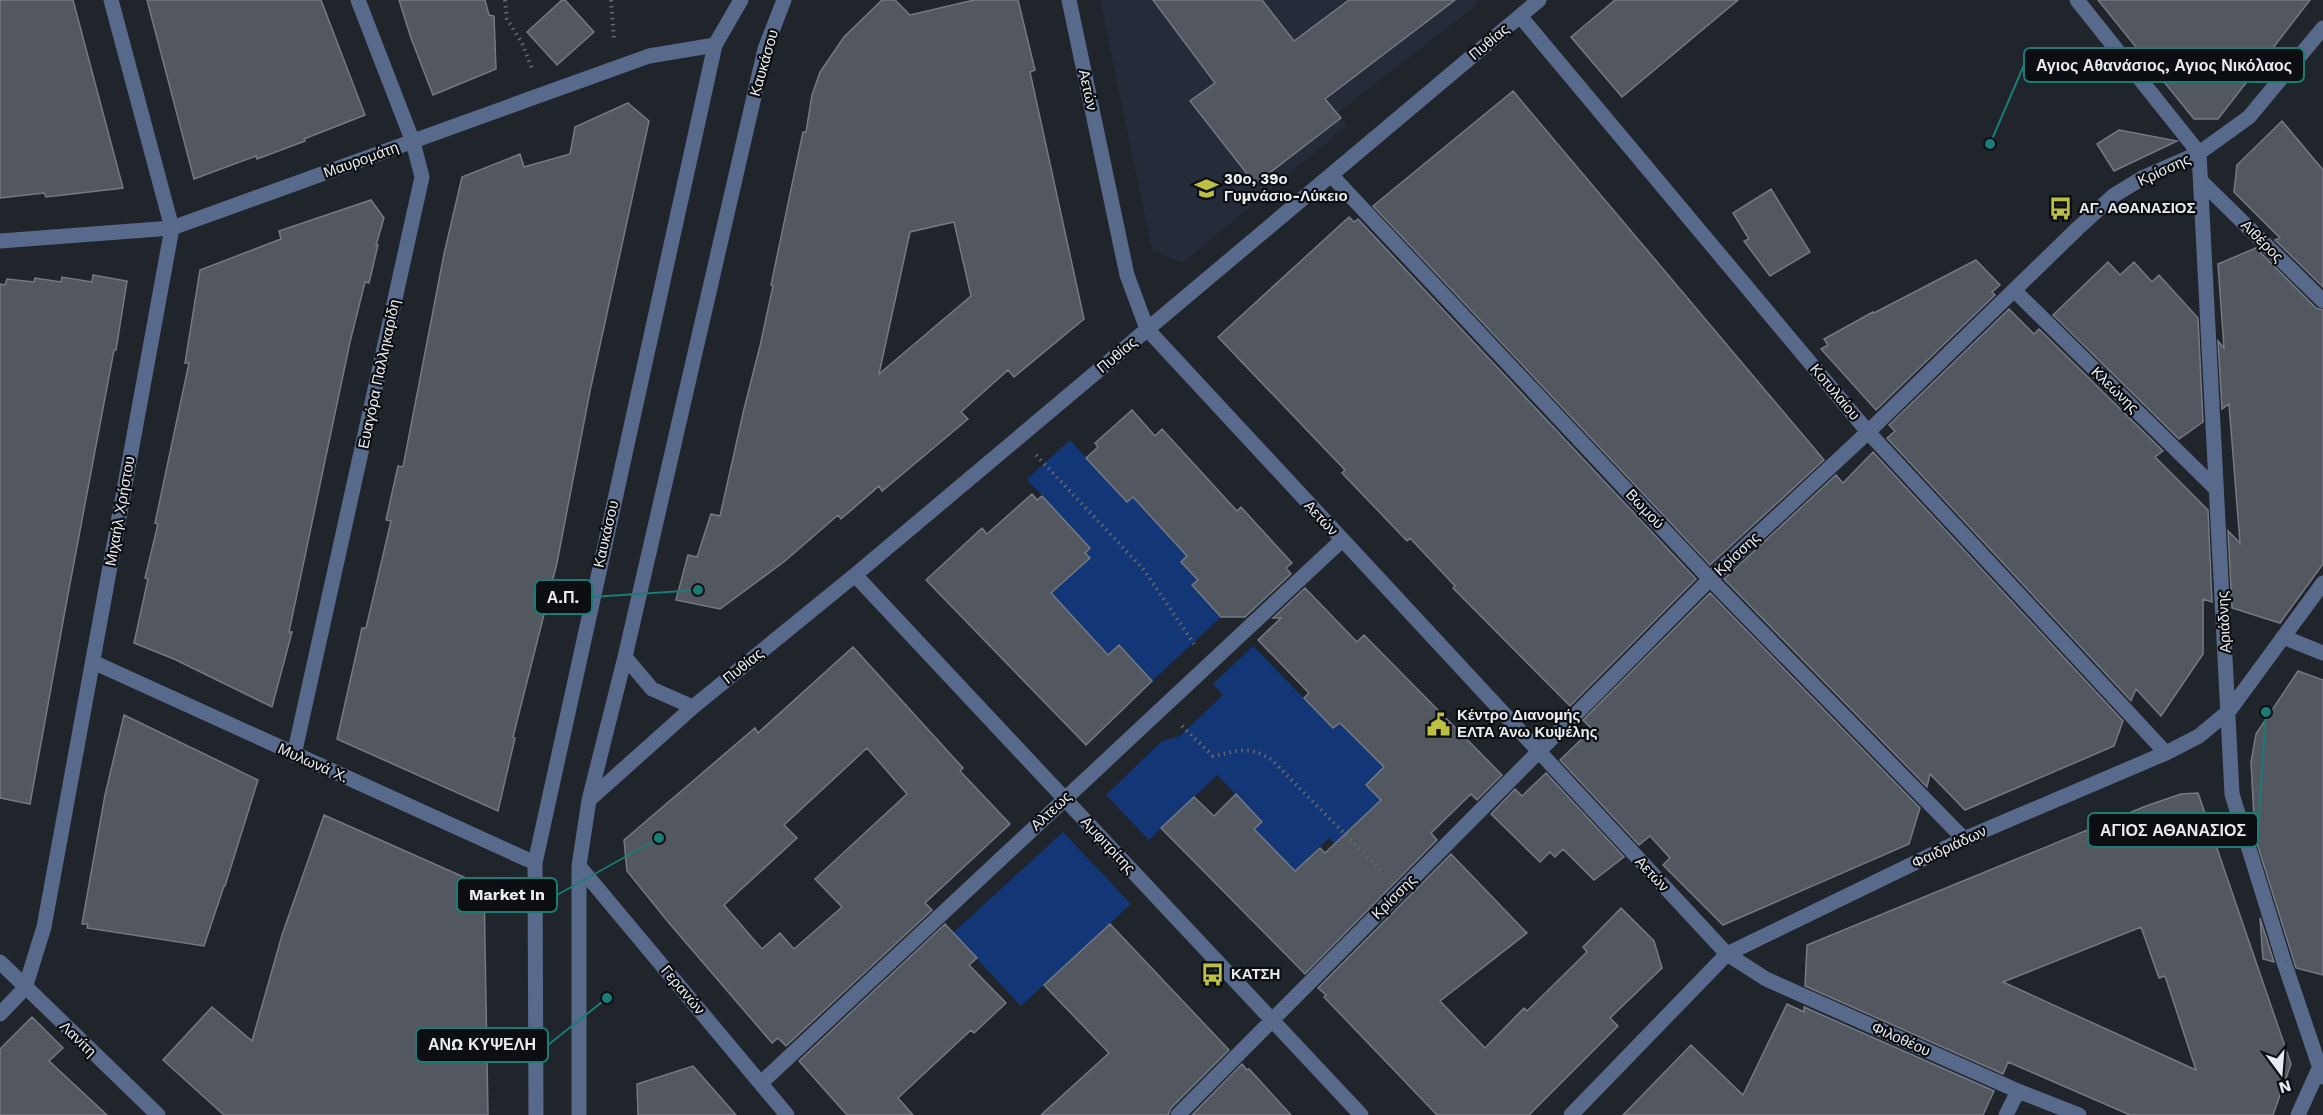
<svg xmlns="http://www.w3.org/2000/svg" width="2323" height="1115" font-family="'Work Sans',sans-serif">
<style>
.built{fill:#252c39}
.green{fill:#133676}
.building{fill:#525760;stroke:#747983;stroke-width:1.5;fill-rule:evenodd}
.lines{fill:none;stroke-linecap:round;stroke-linejoin:round}
.path{stroke:#64686f;stroke-width:4;stroke-dasharray:1.5 4.5;stroke-linecap:butt}
.minor{stroke:#586a8b;stroke-width:15}
.labels{text-anchor:middle;dominant-baseline:central;stroke-width:4.5;stroke-linejoin:round;paint-order:stroke}
.street-label{font-size:15px;fill:#e8ebf0;stroke:#0c0e11}
.poi-label{font-size:15px;font-weight:bold;fill:#e8ebf0;stroke:#0c0e11;text-anchor:start}
.leader{fill:none;stroke:#1a7c74;stroke-width:2}
.callout-dot{fill:#1a7c74;stroke:#0c0e11;stroke-width:2}
.callout{fill:#0c0e11;stroke:#1a7c74;stroke-width:2}
.callout-label{font-size:16px;text-anchor:middle;font-weight:bold;fill:#e8ebf0}
</style>
<rect width="100%" height="100%" fill="#20252c"/>
<path class="built" d="M1100 0H1476L1479 3 1337 113 1347 125 1183 263 1152 250Z"/>
<path class="green" d="M1070 440 1127 502 1132 497 1187 556 1182 562 1198 580 1192 585 1221 617 1152 681 1120 645 1108 655 1051 593 1090 558 1085 553 1090 548 1027 479Z
M1253 646 1333 728 1340 722 1384 767 1366 785 1381 800 1363 817 1375 831 1376 886 1329 838 1295 871 1254 829 1262 821 1217 775 1149 840 1106 795 1162 741 1180 736 1223 695 1213 684Z
M1063 832 1131 904 1021 1006 953 933Z"/>
<path class="building" d="M0 0H73L123 188 46 197 44 193 0 198Z
M147 0H321L365 115 304 139 305 141 257 159 256 156 194 179Z
M399 0H485L489 15 494 16 496 69 433 95 411 38Z
M562 0H565L594 32 557 65 527 32Z
M882 0H895L910 15 974 0H1018L1035 70 1030 72 1084 319 1014 377 1008 370 961 412 968 419 882 491 879 486 841 519 838 515 785 561 720 609 676 600 688 555 697 557 711 514 720 516 744 409 760 346 773 286 771 285 803 132H806L812 95 820 72 844 37ZM954 222 971 296 879 374 910 232Z
M1153 0H1262L1294 41 1349 0H1455L1325 99 1341 118 1255 184 1190 101 1215 83Z
M1615 0H1738L1622 97 1571 37Z
M2098 0H2310L2218 119H2194Z
M1513 91 1824 460 1710 565 1373 206Z
M628 103 649 121 590 391 557 563 513 737 515 738 498 811 337 739 362 628H366L391 521 386 520 398 466 403 467 444 254 462 177 520 154 524 167 570 154 575 127Z
M2282 121 2323 170V287L2275 240 2280 238 2234 192 2237 165Z
M2119 130 2177 141 2114 171 2097 144Z
M1771 189 1810 252 1770 276 1744 241 1749 239 1733 213Z
M371 200 384 218 376 245H378L369 283 365 282 350 342 289 632H292L272 707 174 659 134 643 148 579 145 578 158 524 155 523 189 363H185L200 270 281 239 279 231Z
M1349 217 1354 222 1358 219 1696 579 1570 706 1453 588 1455 586 1410 538 1407 541 1342 473 1345 470 1218 337Z
M2256 248 2316 308 2323 310V564L2280 623 2232 608 2228 531 2240 543 2229 404 2222 409 2218 341 2224 348 2218 264Z
M1976 260 2000 285 1992 292 1995 295 1876 410 1821 349 1828 345 1824 339 1873 312 1874 313Z
M2108 262 2120 275 2134 262 2152 282 2159 275 2198 318 2203 422 2179 439 2053 315Z
M93 275 127 281 116 350H114L66 605 30 804 0 798V284L5 285 7 279 34 282 35 278 61 282 62 277 92 282Z
M2009 309 2034 334 2039 329 2163 451 2155 457 2208 510 2212 602 2203 599V654L2161 716 2136 689 2131 701 1887 438 1895 431 1889 425Z
M1132 410 1155 436 1162 429 1237 511 1241 507 1292 563 1286 568 1291 574 1245 617H1221L1192 585 1198 580 1181 562 1187 556 1133 497 1127 502 1086 458 1098 447 1095 443Z
M1873 452 2123 721 2114 746 1965 810 1930 774 1927 787 1724 579 1836 475 1843 483Z
M1032 494 1037 500 1042 496 1090 548 1085 553 1090 558 1051 593 1108 655 1119 645 1152 681 1086 745 926 580 982 528 987 534Z
M1305 588 1357 642 1364 635 1502 775 1477 800 1471 794 1431 833 1437 840 1305 974 1161 828 1194 797 1214 816 1236 794 1262 822 1254 829 1295 871 1320 848 1325 853 1381 800 1366 785 1384 767 1340 723 1333 728 1304 698 1309 693 1258 640 1281 618H1273Z
M1710 593 1920 808 1909 844 1723 925 1663 865 1670 858 1650 836 1639 845 1560 760 1592 729 1583 720Z
M853 647 963 768 960 771 1010 824 925 903 932 910 786 1046 778 1038 772 1043 669 923 627 871 624 840 755 728 758 733ZM867 748 907 794 815 879 842 907 794 949 780 933 762 949 724 905 797 838 784 825Z
M2298 671 2323 680V975L2296 968 2255 837 2251 762 2256 734Z
M124 715 258 780 225 886H224L204 946 87 928 88 924H82L105 795Z
M1546 773 1624 857 1594 880 1563 849 1555 857 1550 852 1540 862 1491 814 1515 789 1522 796Z
M2198 793 2291 1064 2273 1115H2130L2008 1062 2003 1074 1805 986 1807 945 2146 806 2181 794ZM2141 927 2159 978 2165 976 2196 1070 2003 982Z
M324 815 484 886 488 1115H224L163 1060 212 1007 252 1041 282 935Z
M1451 854 1527 933 1440 1001 1485 1048 1524 1008 1527 1011 1587 952 1583 947 1621 908 1654 941 1662 968 1610 1018 1618 1026 1529 1115H1437L1324 997 1326 995 1318 988Z
M2260 918 2274 962 2263 959Z
M945 924 977 958 969 965 1006 1003 974 1033 971 1030 898 1098 913 1115H847L799 1061Z
M1110 924 1229 1050 1171 1108 1168 1115H1041L1109 1053 1044 985Z
M1787 1004 1804 1012V1007L1994 1091 1983 1115H1623L1691 1045 1743 1095Z
M32 1017 63 1048 49 1061 107 1115H0V1049Z
M1242 1064 1247 1070 1249 1069 1291 1115H1192Z
M693 1066 736 1115H638L637 1084Z"/>
<g class="lines">
<path class="path" d="M505 0 507 19 522 43 533 71
M611 0 614 40
M1036 455 1144 570 1194 644
M1182 726 1213 756C1239 751 1248 745 1272 760L1382 872"/>
<path class="minor" d="M1069 0 1127 275 1147 329 1727 954 1766 979 2018 1091 2079 1115
M2077 0 2199 153 2232 794 2284 962 2323 1077
M1520 16 1868 432 2166 753
M1331 175 1710 579 1964 839
M2201 181 2323 301
M0 241 172 228 649 56 715 45
M2014 290 2216 489
M855 575 1361 1115
M2283 637 2323 653
M625 657 652 689 693 707
M93 662 535 863
M294 755 422 177 413 142 358 0
M589 800 693 707 855 575 1539 0
M579 866 787 1115
M0 962 158 1115
M0 1014 25 988 44 927 172 228 111 0
M761 1083 1342 540
M536 1115 535 863 715 45 741 0
M579 1115V866L589 800 625 657 765 49 784 0
M1178 1115 1710 579 1868 432 2077 229 2113 196 2144 177 2199 153 2249 117 2323 28
M1571 1115 1727 954 1964 839 2166 753 2199 736 2229 711 2323 583
M2006 1115 2018 1091
M2298 1115 2321 1064"/>
</g>
<defs>
<symbol id="school-bare" viewBox="-9 -9 18 18"><path d="M0-5L7-2L0 1L-7-2ZM-4 1L0 2.5L4 1V4Q0 6-4 4Z" fill="#bbc044" stroke="#0c0e11" stroke-width="2.5" paint-order="stroke"/></symbol>
<symbol id="bus-bare" viewBox="-9 -9 18 18"><path d="M-5-6H5V4H4V6H2V4H-2V6H-4V4H-5ZM-3.5-4V0h7V-4ZM-3.5 1.2v1.5H-2V1.2ZM2 1.2v1.5H3.5V1.2Z" fill="#bbc044" stroke="#0c0e11" stroke-width="2.5" paint-order="stroke"/></symbol>
<symbol id="civic-bare" viewBox="-9 -9 18 18"><path d="M-.6-6.5H3V-4.5H.6V-3L4-1V1h2V6H-6V1h2V-1L-.6-3ZM-1.2 2.5V6h2.4V2.5Z" fill="#bbc044" stroke="#0c0e11" stroke-width="2.5" paint-order="stroke"/></symbol>
</defs>
<g fill-rule="evenodd">
<use href="#school-bare" x="1190" y="172" width="33" height="33"/>
<use href="#bus-bare" x="2044" y="192" width="33" height="33"/>
<use href="#civic-bare" x="1422" y="708" width="33" height="33"/>
<use href="#bus-bare" x="1196" y="958" width="33" height="33"/>
</g>
<g class="labels">
<g class="street-label">
<text transform="translate(1489 42) rotate(-40)">Πυθίας</text>
<text transform="translate(764 63) rotate(-74)">Καυκάσου</text>
<text transform="translate(1088 90) rotate(78)">Αετών</text>
<text transform="translate(361 160) rotate(-20)">Μαυρομάτη</text>
<text transform="translate(2164 170) rotate(-25)">Κρίσσης</text>
<text transform="translate(2262 241) rotate(45)">Αιθέρος</text>
<text transform="translate(1117 355) rotate(-40)">Πυθίας</text>
<text transform="translate(379 374) rotate(-78)">Ευαγόρα Παλληκαρίδη</text>
<text transform="translate(2115 390) rotate(44)">Κλεώνης</text>
<text transform="translate(1835 392) rotate(50)">Κοτυλαίου</text>
<text transform="translate(1645 509) rotate(47)">Βωμού</text>
<text transform="translate(120 511) rotate(-80)">Μιχαήλ Χρήστου</text>
<text transform="translate(1321 518) rotate(47)">Αετών</text>
<text transform="translate(606 534) rotate(-77)">Καυκάσου</text>
<text transform="translate(1737 554) rotate(-43)">Κρίσσης</text>
<text transform="translate(2224 622) rotate(-93)">Αριάδνης</text>
<text transform="translate(743 666) rotate(-39)">Πυθίας</text>
<text transform="translate(313 763) rotate(24)">Μυλωνά Χ.</text>
<text transform="translate(1051 811) rotate(-43)">Αλτεως</text>
<text transform="translate(1108 845) rotate(47)">Αμφιτρίτης</text>
<text transform="translate(1949 847) rotate(-25)">Φαιδριάδων</text>
<text transform="translate(1652 874) rotate(47)">Αετών</text>
<text transform="translate(1394 897) rotate(-45)">Κρίσσης</text>
<text transform="translate(683 990) rotate(50)">Γερανών</text>
<text transform="translate(78 1039) rotate(44)">Λανίτη</text>
<text transform="translate(1901 1039) rotate(24)">Φιλοθέου</text>
</g>
<g class="poi-label">
<text x="1224" y="179">30ο, 39ο<tspan x="1224" dy="17">Γυμνάσιο-Λύκειο</tspan></text>
<text x="2079" y="208">ΑΓ. ΑΘΑΝΑΣΙΟΣ</text>
<text x="1457" y="715">Κέντρο Διανομής<tspan x="1457" dy="17">ΕΛΤΑ Άνω Κυψέλης</tspan></text>
<text x="1231" y="974">ΚΑΤΣΗ</text>
</g>
</g>
<path class="leader" d="M1990 144L2024 65M698 590L592 597M2266 712L2258 830M659 838L557 895M607 998L548 1045"/>
<g class="callout-dot">
<circle cx="1990" cy="144" r="6"/>
<circle cx="698" cy="590" r="6"/>
<circle cx="2266" cy="712" r="6"/>
<circle cx="659" cy="838" r="6"/>
<circle cx="607" cy="998" r="6"/>
</g>
<g class="callout">
<rect x="2024" y="48" width="280" height="34" rx="6"/>
<rect x="535" y="580" width="57" height="34" rx="6"/>
<rect x="2088" y="813" width="170" height="34" rx="6"/>
<rect x="457" y="878" width="100" height="34" rx="6"/>
<rect x="416" y="1028" width="132" height="34" rx="6"/>
</g>
<g class="callout-label">
<text x="2164" y="71">Αγιος Αθανάσιος, Αγιος Νικόλαος</text>
<text x="563" y="603">Α.Π.</text>
<text x="2173" y="836">ΑΓΙΟΣ ΑΘΑΝΑΣΙΟΣ</text>
<text x="507" y="900">Market In</text>
<text x="482" y="1050">ΑΝΩ ΚΥΨΕΛΗ</text>
</g>
<g transform="translate(2281 1073) rotate(164)" stroke="#0c0e11" stroke-width="4.5" paint-order="stroke">
<path d="M0-4.5L10 22L0 15L-10 22Z" fill="#e8ebf0"/>
<text y="-9" font-size="16" font-weight="bold" text-anchor="middle" fill="#e8ebf0">N</text>
</g>
</svg>
